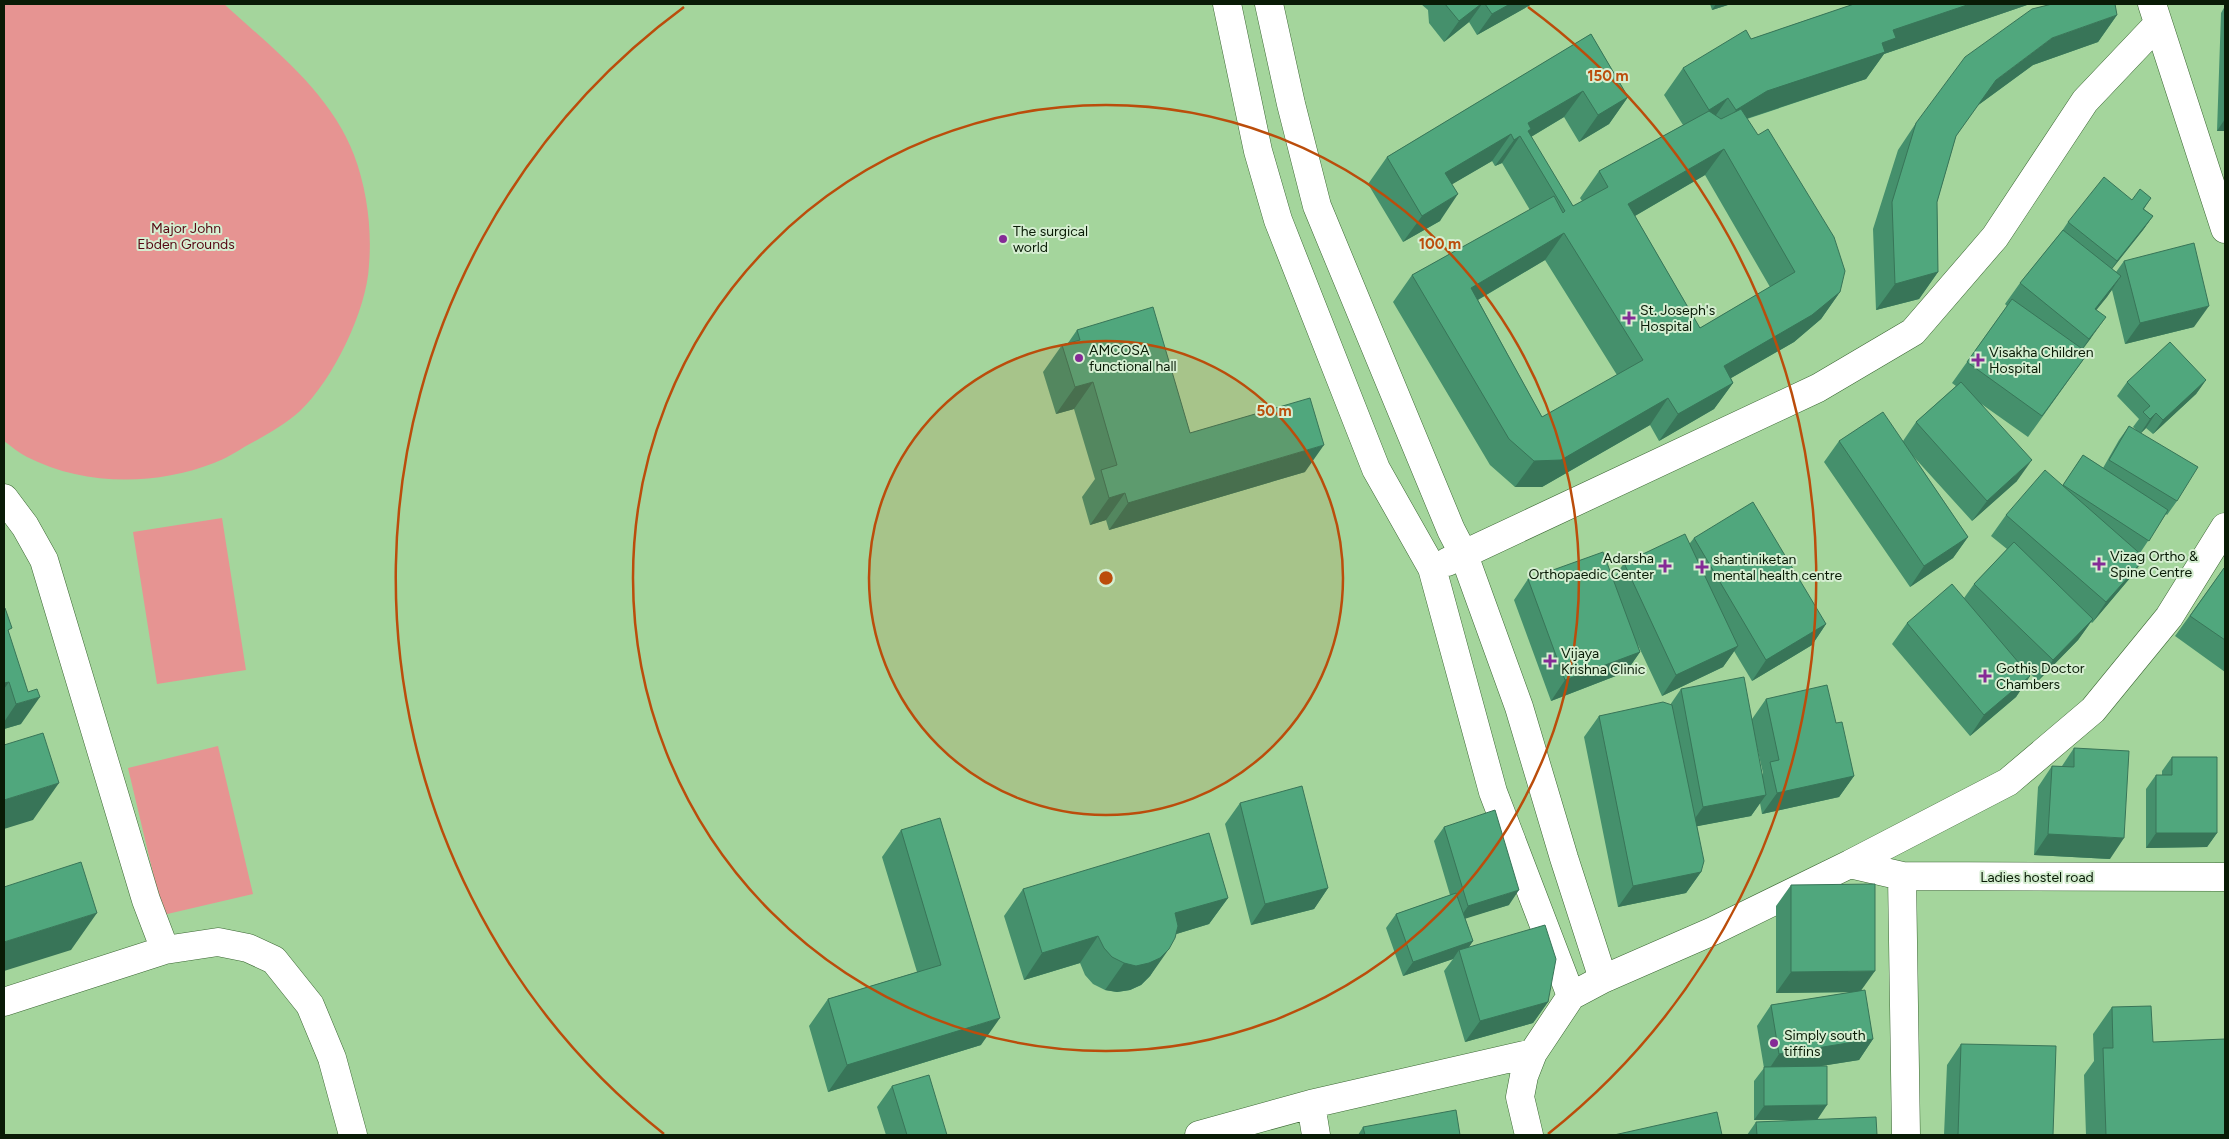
<svg xmlns="http://www.w3.org/2000/svg" width="2229" height="1139" font-family="Figtree,sans-serif">
<style>
.green{fill:#e69492}
.lines{fill:none;stroke-linecap:round;stroke-linejoin:round}
.minor-casing{stroke:#3b6733;stroke-width:29}
.minor{stroke:#fff;stroke-width:28}
.wall{fill:#45906c;fill-rule:evenodd}
.shaded-wall{fill:#387558}
.building{fill:#50a77d;stroke:#387558;fill-rule:evenodd}
.ring{fill:none;stroke:#bb4d0b;stroke-width:2.5}
.poi-dot{fill:#852b96;stroke:#d5eed1;stroke-width:2}
.labels{text-anchor:middle;dominant-baseline:central;stroke-width:4;stroke-linejoin:round;paint-order:stroke}
.park-label{font-size:14px;fill:#560813;stroke:#d5eed1}
.poi-label{font-size:14px;fill:#091b06;stroke:#d5eed1;text-anchor:start}
.street-label{font-size:14px;fill:#091b06;stroke:#d5eed1}
.centre{fill:#bb4d0b;stroke:#d5eed1;stroke-width:2.5}
.ring-label{font-size:15px;text-anchor:middle;font-weight:bold;fill:#bb4d0b;stroke:#d5eed1;stroke-width:4;stroke-linejoin:round;paint-order:stroke}
</style>
<rect width="100%" height="100%" fill="#a4d59c"/>
<path class="green" d="M4 4H224C272 48 330 92 354 155 367 189 372 229 369 265 367 310 333 380 300 411 284 425 265 436 246 446 236 452 225 459 214 463 155 486 84 486 27 457 19 453 11 446 4 441Z
M222 518 246 670 157 684 133 532Z
M218 746 253 894 163 915 128 768Z"/>
<g class="lines">
<defs>
<path id="minor" d="M1227 4 1258 151 1278 220 1376 469 1432 568 1493 792 1571 996
M1269 4 1291 104 1317 206 1451 530 1464 555 1519 707 1564 858 1603 979
M2152 4 2225 229
M4 498 25 526 44 560 146 900 165 950 218 942 248 948 274 960 310 1005 332 1058 353 1135
M1447 562 1818 388 1913 332 1995 237 2085 101 2158 24
M1850 864 1902 876 2225 877
M1902 876 1906 1135
M4 1002 165 950
M1311 1104 1316 1135
M1199 1135 1311 1104 1533 1053
M1529 1135 1520 1097 1524 1076 1533 1053 1571 996 1603 979 1713 931 1850 864 2008 782 2093 710 2169 617 2225 527"/>
</defs>
<use href="#minor" class="minor-casing"/>
<use href="#minor" class="minor"/>
</g>
<path class="wall" d="M1421 4H1532L1477 35 1469 22 1444 42 1429 23 1428 10Z
M1710 4H1731L1712 10Z
M1854 4H2027V5L1884 54 1866 79 1747 119 1840 292 1821 319 1794 342 1731 378 1733 383 1714 409 1659 441 1650 425 1542 487H1515L1490 465 1393 302 1412 275 1530 210 1502 163 1495 166 1492 161 1452 184 1440 221 1403 242 1368 184 1387 157 1591 34 1628 97 1609 124 1579 142 1564 117 1531 137 1573 206 1582 201 1580 198 1599 171 1683 125 1664 95 1683 68 1751 39ZM1705 175 1770 287 1700 328 1635 216ZM1545 260 1617 375 1542 417 1478 300Z
M2225 6V131H2217L2221 13Z
M2117 15 2098 42 2033 65 1977 106 1956 136 1937 202 1938 272 1919 299 1876 310 1873 229 1898 150 1916 123Z
M2151 198 2144 209 2153 216 2143 230 2112 269 2116 272 2124 261 2194 327 2125 344 2112 290 2096 310 2091 338 2083 349 2088 353 2028 437 1980 403 2017 481 1972 521 1913 456 1968 537 1953 558 1910 587 1824 462 1839 441H1903L1916 422 1956 386 1952 383 2007 306 2005 304 2020 283 2062 231 2068 222 2132 200Z
M1077 330 1190 433 1305 472 1109 530 1106 520 1090 525 1082 497 1095 479 1074 409 1056 414 1043 372 1062 345 1068 343Z
M2206 380 2196 394 2153 434 2146 428 2141 433 2177 501 2167 515 2166 514 2140 553 2130 578 2092 623 2091 622 2078 640 2038 681 2020 664 2030 676 2016 697 1970 736 1892 644 1907 623 1964 598 1974 584 2007 549 1991 536 2006 515 2063 485 2083 455 2103 468 2119 440 2129 426 2138 432 2133 427 2139 419 2117 396 2127 382Z
M1694 538 1826 624 1812 645 1752 681 1734 651 1723 667 1662 696 1637 643 1640 652 1626 672 1551 701 1514 600 1528 579H1613L1624 563 1690 543Z
M2224 568 2225 570V672L2175 636Z
M4 608 9 633 21 724 4 729Z
M1681 689 1752 719 1766 699 1836 723 1854 776 1839 797 1762 814 1760 803 1751 816 1697 826 1701 872 1686 893 1618 907 1584 737 1599 716 1670 705ZM1754 734 1763 773 1762 775Z
M2074 748 2110 859 2034 855 2038 787 2052 766H2062Z
M2172 757 2217 833 2207 847 2146 848V789L2156 775H2162V771Z
M1240 803 1328 888 1314 909 1251 925 1225 824Z
M1444 827 1509 905 1465 918 1473 941 1468 948 1548 1002 1533 1023 1465 1042 1444 971 1453 959 1403 976 1386 928 1396 914 1450 895 1434 841Z
M901 830 981 1045 828 1092 809 1026 828 999 917 972 882 857Z
M1791 885 1861 991 1873 1039 1859 1060 1820 1066 1817 1119 1877 1135H1747L1756 1122 1813 1120H1754V1081L1764 1068 1757 1026 1771 1005 1852 992 1776 993V906Z
M1023 889 1228 898 1209 924 1176 934 1150 976 1141 985 1130 990 1117 992 1105 990 1093 984 1085 975 1080 963 1024 980 1004 916Z
M2112 1007 2153 1042 2225 1135H2086L2084 1075 2094 1061 2093 1034Z
M1961 1044 2053 1135H1944L1947 1065Z
M892 1086 947 1135H886L877 1107Z
M1363 1127 1460 1135H1358Z"/>
<path class="shaded-wall" d="M1481 4H1482L1469 22 1444 42 1459 21Z
M1510 4H1532L1477 35 1492 14Z
M1716 4H1731L1712 10Z
M1970 4H2027V5L1884 54 1866 79 1748 118 1717 137 1736 110 1767 91 1882 43 1893 30Z
M2117 15 2098 42 2033 65 1977 106 1996 80 2052 38Z
M1583 91 1564 117 1524 141 1520 136 1502 163 1495 166 1514 140 1528 123Z
M1628 97 1609 124 1579 142 1598 115Z
M1728 98 1709 125 1690 137 1709 110Z
M2225 119V131H2217Z
M1511 134 1492 161 1427 199 1445 173Z
M1724 149 1705 175 1609 231 1628 204Z
M1458 194 1440 221 1403 242 1422 216Z
M2153 216 2143 230 2107 275 2117 261Z
M1564 233 1545 260 1452 315 1471 288Z
M1938 272 1919 299 1876 310 1895 284Z
M2121 276 2107 297 2080 330 2095 309Z
M1840 292 1821 319 1794 342 1705 393 1724 366Z
M2209 306 2194 327 2125 344 2140 323Z
M2106 317 2091 338 2074 360 2089 339Z
M2206 380 2196 394 2153 434 2163 420Z
M1093 382 1074 409 1056 414 1075 387Z
M1733 383 1714 409 1659 441 1678 414Z
M1668 398 1650 425 1542 487H1515L1534 461Z
M2156 413 2146 428 2140 434 2150 419Z
M1324 445 1305 472 1109 530 1128 503Z
M2032 460 2017 481 1972 521 1987 501Z
M1125 493 1106 520 1090 525 1109 498Z
M1968 537 1953 558 1910 587 1924 566Z
M2145 558 2130 578 2092 623 2106 602Z
M2093 619 2078 640 2038 681 2053 660Z
M1826 624 1812 645 1752 681 1766 660Z
M1738 646 1723 667 1662 696 1676 675Z
M1640 652 1626 672 1551 701 1565 680Z
M2030 676 2016 697 1970 736 1984 715Z
M9 682 4 689V683Z
M40 697 21 724 4 729V722L16 704Z
M1854 776 1839 797 1762 814 1777 793Z
M59 783 33 820 4 829V800Z
M1766 795 1751 816 1688 828 1703 807Z
M2156 833H2217L2207 847 2146 848Z
M2048 834 2124 838 2110 859 2034 855Z
M1701 872 1686 893 1618 907 1633 886Z
M1328 888 1314 909 1251 925 1265 904Z
M1519 890 1509 905 1458 921 1468 906Z
M1228 898 1209 924 1157 940 1175 913Z
M97 913 71 950 4 971V942Z
M1098 936 1080 963 1024 980 1042 953Z
M1473 941 1463 956 1459 950 1453 959 1403 976 1413 962Z
M1169 949 1150 976 1141 985 1130 990 1117 992 1105 990 1124 963Z
M1875 971 1860 992 1776 993 1791 972Z
M1548 1002 1533 1023 1465 1042 1480 1021Z
M1000 1018 981 1045 828 1092 847 1065Z
M1873 1039 1859 1060 1765 1075 1779 1054Z
M1827 1105 1817 1120H1754L1764 1106Z"/>
<path class="building" d="M1445 4H1481L1459 21Z
M1485 4H1510L1492 14Z
M1854 4H1970L1893 30 1896 38 1882 43 1885 52 1767 91 1736 110 1728 98 1709 110 1683 68 1746 30 1751 39Z
M2052 4H2115L2117 15 2052 38 1996 80 1956 136 1937 202 1938 272 1895 284 1892 202 1916 123 1965 57 2032 9Z
M1591 34 1628 97 1598 115 1583 91 1528 123 1531 129 1528 131 1573 206 1608 187 1599 171 1709 111 1721 119 1741 109 1758 135 1768 129 1834 237 1845 271 1840 292 1812 315 1724 366 1733 383 1678 414 1668 398 1561 460 1534 461 1509 439 1412 275 1554 196 1563 213 1565 211 1520 136 1514 140 1511 134 1445 173 1458 194 1422 216 1387 157ZM1724 149 1795 272 1700 328 1628 204ZM1564 233 1643 360 1542 417 1471 288Z
M2104 177 2132 200 2140 189 2151 198 2143 209 2153 216 2117 261 2068 222Z
M2063 230 2121 276 2095 309 2106 317 2089 339 2020 283Z
M2194 243 2209 306 2140 323 2124 261Z
M2012 299 2088 353 2042 416 1967 362Z
M1153 307 1190 433 1310 398 1324 445 1128 503 1125 493 1109 498 1101 470 1117 465 1093 382 1075 387 1062 345 1080 340 1077 330Z
M2170 342 2206 380 2163 420 2156 413 2150 419 2143 412 2150 406 2127 382Z
M1961 382 2032 460 1987 501 1916 422Z
M1883 412 1968 537 1924 566 1839 441Z
M2129 426 2198 467 2177 501 2109 460Z
M2083 455 2168 510 2149 541 2063 485Z
M2045 470 2145 558 2106 602 2006 515Z
M1753 502 1826 624 1766 660 1694 538Z
M1685 534 1738 646 1676 675 1624 563Z
M2014 542 2093 619 2053 660 1974 584Z
M1603 552 1640 652 1565 680 1528 579Z
M2224 568 2225 570V640L2190 616Z
M1952 584 2030 676 1984 715 1907 623Z
M4 608H5L12 628 8 630 28 692 37 689 40 697 16 704 9 682 4 683Z
M1744 677 1766 795 1703 807 1681 689Z
M1827 685 1836 723 1842 722 1854 776 1777 793 1770 762 1779 760 1766 699Z
M1663 702 1672 705 1704 861 1701 872 1633 886 1599 716Z
M43 733 59 783 4 800V745Z
M2074 748 2129 751 2124 838 2048 834 2052 766 2074 767Z
M2172 757H2217V833H2156V775H2172Z
M1302 786 1328 888 1265 904 1240 803Z
M1495 810 1519 890 1468 906 1444 827Z
M940 818 1000 1018 847 1065 828 999 941 965 901 830Z
M1209 833 1228 898 1175 913 1178 926 1175 938 1169 949 1160 958 1149 963 1136 966 1124 963 1112 957 1104 948 1098 936 1042 953 1023 889Z
M81 862 97 913 4 942V887Z
M1875 884V971L1791 972V885Z
M1456 893 1473 941 1413 962 1396 914Z
M1545 925 1556 959 1548 1002 1480 1021 1459 950Z
M1865 990 1873 1039 1779 1054 1771 1005Z
M2151 1006 2153 1042 2225 1039V1135H2106L2103 1048H2113L2112 1007Z
M1961 1044 2056 1046 2053 1135H1958Z
M1827 1066V1105L1764 1106V1067Z
M929 1075 947 1135H907L892 1086Z
M1456 1110 1460 1135H1365L1363 1127Z
M1717 1112 1722 1135H1614Z
M1876 1117 1877 1135H1757L1756 1122Z"/>
<circle cx="1106" cy="578" r="237" fill="#bb4d0b" fill-opacity=".12"/>
<g class="ring">
<circle cx="1106" cy="578" r="237"/>
<circle cx="1106" cy="578" r="473"/>
<path d="M664 1134A710 710 0 0 1 684 7M1528 7A710 710 0 0 1 1548 1134"/>
</g>
<g class="poi-dot">
<circle cx="1003" cy="239" r="5"/>
<path d="M1626.5 310.5h5v5h5v5h-5v5h-5v-5h-5v-5h5z"/>
<circle cx="1079" cy="358" r="5"/>
<path d="M1975.5 352.5h5v5h5v5h-5v5h-5v-5h-5v-5h5z"/>
<path d="M2096.5 556.5h5v5h5v5h-5v5h-5v-5h-5v-5h5z"/>
<path d="M1662.5 558.5h5v5h5v5h-5v5h-5v-5h-5v-5h5z"/>
<path d="M1699.5 559.5h5v5h5v5h-5v5h-5v-5h-5v-5h5z"/>
<path d="M1547.5 653.5h5v5h5v5h-5v5h-5v-5h-5v-5h5z"/>
<path d="M1982.5 668.5h5v5h5v5h-5v5h-5v-5h-5v-5h5z"/>
<circle cx="1774" cy="1043" r="5"/>
</g>
<g class="labels">
<g class="park-label">
<text x="186" y="228">Major John<tspan x="186" dy="16">Ebden Grounds</tspan></text>
</g>
<g class="poi-label">
<text x="1013" y="231">The surgical<tspan x="1013" dy="16">world</tspan></text>
<text x="1640" y="310">St. Joseph's<tspan x="1640" dy="16">Hospital</tspan></text>
<text x="1089" y="350">AMCOSA<tspan x="1089" dy="16">functional hall</tspan></text>
<text x="1989" y="352">Visakha Children<tspan x="1989" dy="16">Hospital</tspan></text>
<text x="2110" y="556">Vizag Ortho &amp;<tspan x="2110" dy="16">Spine Centre</tspan></text>
<text x="1654" y="558" text-anchor="end">Adarsha<tspan x="1654" dy="16">Orthopaedic Center</tspan></text>
<text x="1713" y="559">shantiniketan<tspan x="1713" dy="16">mental health centre</tspan></text>
<text x="1561" y="653">Vijaya<tspan x="1561" dy="16">Krishna Clinic</tspan></text>
<text x="1996" y="668">Gothis Doctor<tspan x="1996" dy="16">Chambers</tspan></text>
<text x="1784" y="1035">Simply south<tspan x="1784" dy="16">tiffins</tspan></text>
</g>
<g class="street-label">
<text x="2037" y="877">Ladies hostel road</text>
</g>
</g>
<circle cx="1106" cy="578" r="8" class="centre"/>
<g class="ring-label">
<text x="1608" y="81">150 m</text>
<text x="1440" y="249">100 m</text>
<text x="1274" y="416">50 m</text>
</g>
<rect width="2229" height="1139" fill="none" stroke="#091b06" stroke-width="10"/>
</svg>
